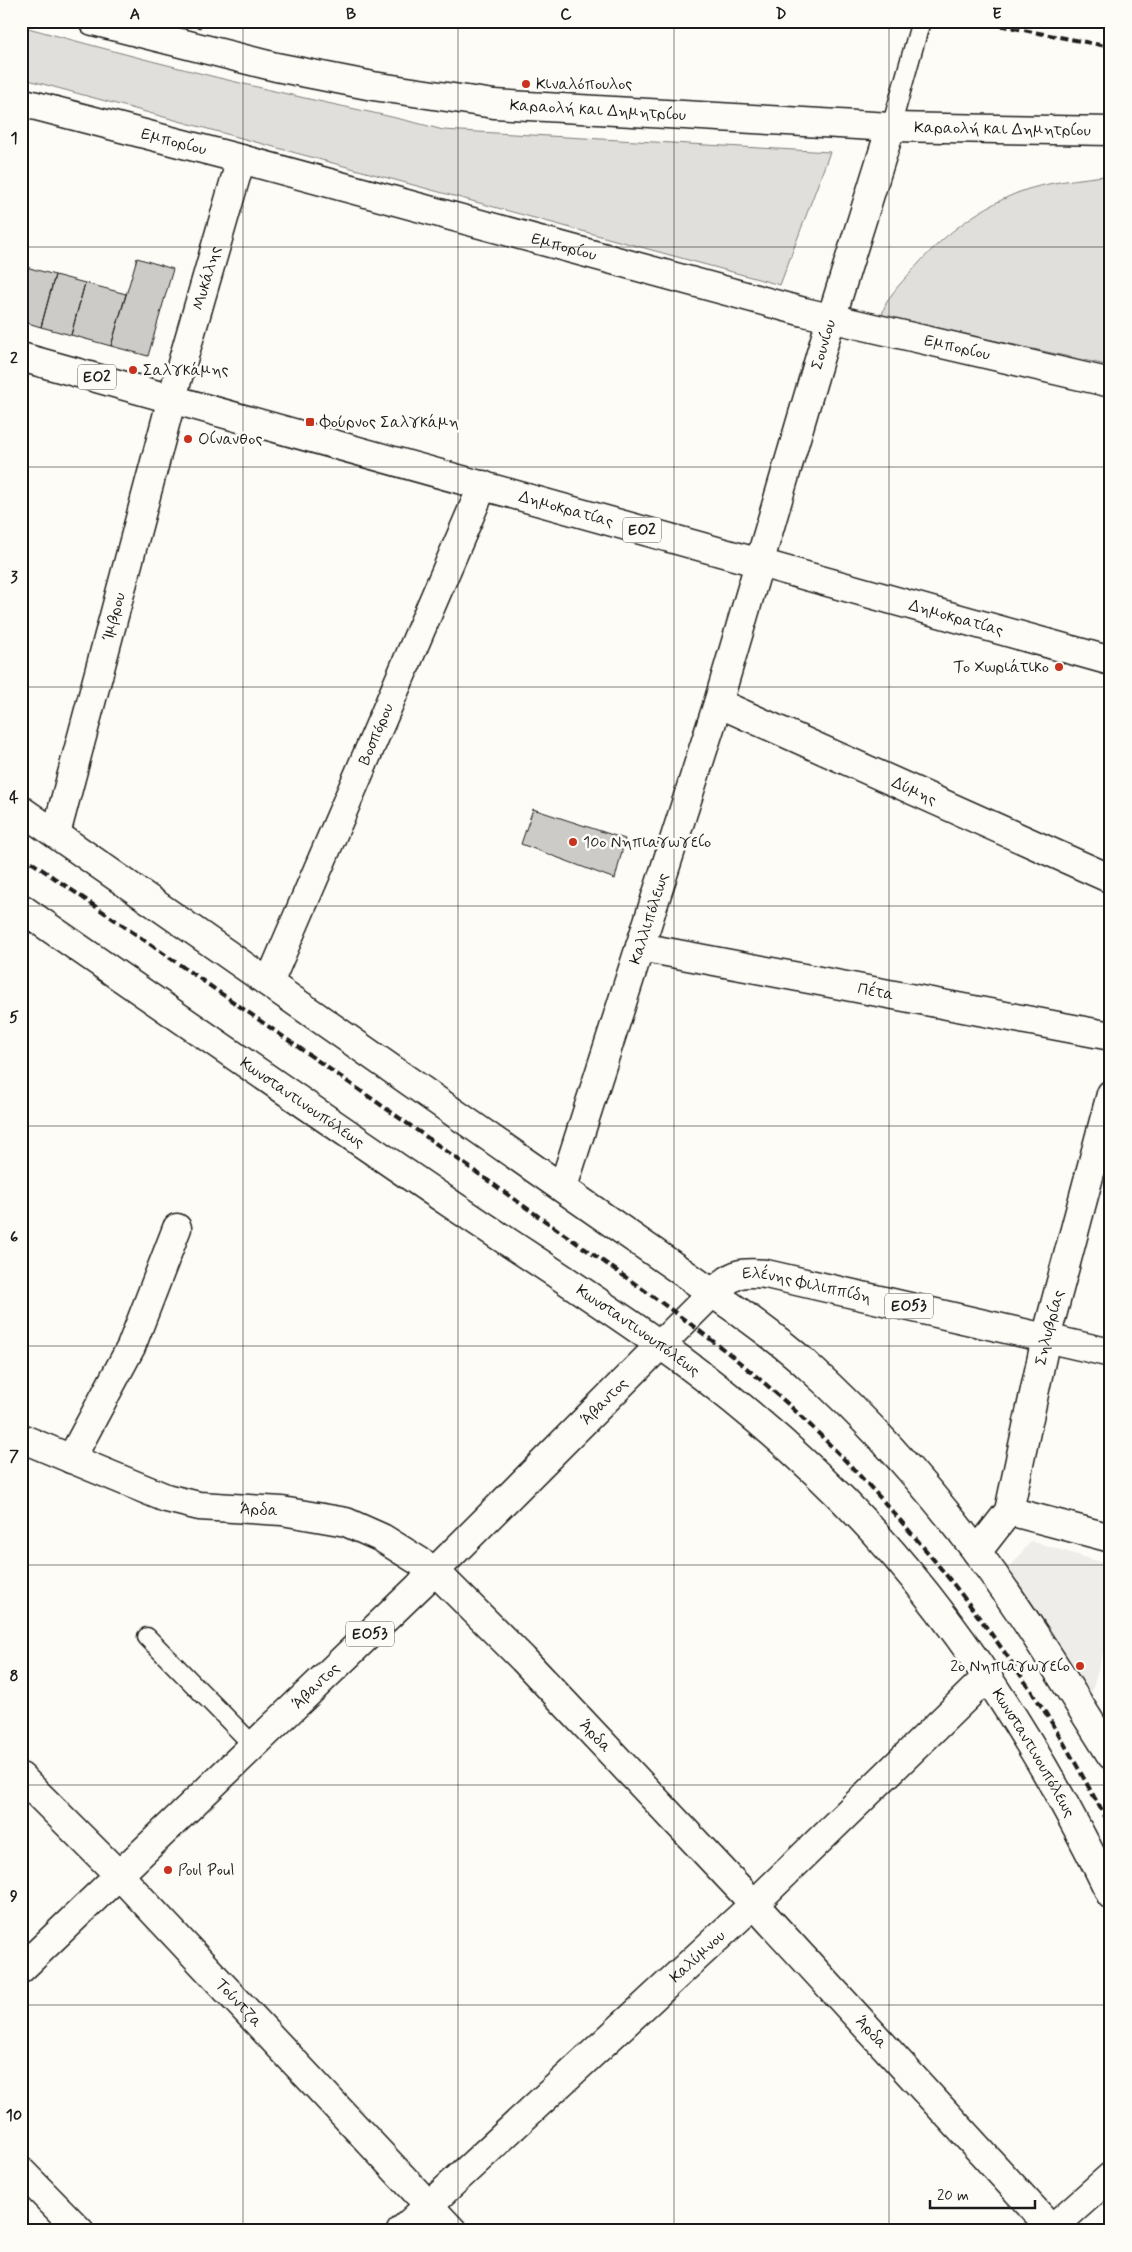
<svg xmlns="http://www.w3.org/2000/svg" width="1132" height="2252" font-family="Mynerve,sans-serif">
<style>
.built{fill:#eeede9}
.green{fill:#e0dfdb;stroke:#7e7e7c}
.building{fill:#cccbc8;stroke:#1c1c1c}
.lines{fill:none;stroke-linecap:round;stroke-linejoin:round}
.service-casing{stroke:#1c1c1c;stroke-width:21}
.minor-casing{stroke:#1c1c1c;stroke-width:31}
.tertiary-casing{stroke:#1c1c1c;stroke-width:31}
.primary-casing{stroke:#1c1c1c;stroke-width:31}
.trunk-casing{stroke:#1c1c1c;stroke-width:31}
.service{stroke:#fdfcf7;stroke-width:18}
.minor{stroke:#fdfcf7;stroke-width:28}
.tertiary{stroke:#fdfcf7;stroke-width:28}
.primary{stroke:#fdfcf7;stroke-width:28}
.trunk{stroke:#fdfcf7;stroke-width:28}
.rail{stroke:#1c1c1c;stroke-width:4;stroke-dasharray:8 4;stroke-linecap:butt}
.grid{fill:none;stroke:#1c1c1c;stroke-width:1;stroke-opacity:0.55}
.poi-dot{fill:#c8321e;stroke:#fdfcf7;stroke-width:2}
.labels{text-anchor:middle;dominant-baseline:central;stroke-width:5;stroke-linejoin:round;paint-order:stroke}
.shield{fill:#fdfcf7;stroke:#605f5e;stroke-width:1}
.shield-label{font-size:15px;font-weight:bold;fill:#1c1c1c}
.poi-label{font-size:16px;fill:#1c1c1c;stroke:#fdfcf7;text-anchor:start}
.street-label{font-size:16px;fill:#1c1c1c;stroke:#fdfcf7}
.neatline{fill:none;stroke:#1c1c1c;stroke-width:2}
.grid-label{font-size:16px;text-anchor:middle;font-weight:bold;fill:#1c1c1c}
</style>
<rect width="100%" height="100%" fill="#fdfcf7"/>
<filter id="ink" filterUnits="userSpaceOnUse"><feTurbulence type="fractalNoise" baseFrequency=".02" numOctaves="2"/><feDisplacementMap in="SourceGraphic" scale="10" xChannelSelector="R" yChannelSelector="G"/><feConvolveMatrix kernelMatrix="1 2 1 2 8 2 1 2 1" color-interpolation-filters="sRGB"/></filter>
<g filter="url(#ink)">
<path class="built" d="M1031 1541 1111 1565V1624L1087 1709 1003 1576Z"/>
<path class="green" d="M21 26C108 50 195 73 283 93 337 106 390 115 443 130L830 152 780 285 21 78Z
M1111 175V366L882 316C884 300 900 284 911 272 940 238 975 210 1017 193 1044 182 1082 179 1111 175Z"/>
<path class="building" d="M173 21H203L200 28Z
M137 258 173 269 148 356 111 346Z
M26 267 55 275 41 327 21 321V285Z
M55 275 85 283 71 335 41 327Z
M85 283 126 294 111 346 71 335Z
M533 809 625 839 615 879 521 844Z"/>
<g class="lines">
<defs>
<path id="service" d="M891 127 921 21
M147 1637 254 1746"/>
<g id="minor">
<path id="s1" d="M21 102 241 159 804 312 1111 383"/>
<path id="s2" d="M718 703 1111 879"/>
<path id="s3" d="M56 834 172 398 241 159"/>
<path id="s4" d="M21 908C165 1008 309 1108 454 1206 531 1258 609 1307 684 1362 751 1412 817 1470 874 1532 972 1640 1048 1764 1111 1895"/>
<path id="s5" d="M640 947 1111 1036"/>
<path id="s6" d="M269 983 483 485"/>
<path id="s7" d="M21 1438 166 1498 199 1506 282 1511 346 1522 382 1538 435 1571 523 1659 754 1904 1052 2229"/>
<path d="M71 1459 131 1347 177 1228"/>
<path d="M1009 1511 1111 1538"/>
<path id="s8" d="M977 1552 1009 1511 1046 1338 1111 1094"/>
<path d="M21 2171 80 2231"/>
<path id="s9" d="M401 2231 754 1904 988 1676"/>
</g>
<g id="tertiary">
<path id="s10" d="M93 21 276 67 373 86 494 104 891 127 1111 131"/>
<path d="M21 810 741 1313C764 1330 788 1347 809 1367 871 1423 927 1486 977 1552 1026 1617 1068 1687 1111 1755"/>
<path id="s11" d="M563 1187 718 703 831 319 891 127"/>
<path id="s12" d="M21 1777 119 1875 453 2231"/>
<path d="M1049 2231 1111 2176"/>
</g>
<g id="primary">
<path id="s13" d="M21 1969 435 1571 712 1293C735 1274 736 1271 766 1274L1111 1353"/>
</g>
<g id="trunk">
<path id="s14" d="M21 357 1111 661"/>
</g>
</defs>
<use href="#service" class="service-casing"/>
<use href="#minor" class="minor-casing"/>
<use href="#tertiary" class="tertiary-casing"/>
<use href="#primary" class="primary-casing"/>
<use href="#trunk" class="trunk-casing"/>
<use href="#service" class="service"/>
<use href="#minor" class="minor"/>
<use href="#tertiary" class="tertiary"/>
<use href="#primary" class="primary"/>
<use href="#trunk" class="trunk"/>
<path class="rail" d="M977 21 1111 47
M21 855C186 969 351 1083 514 1199 615 1271 721 1338 809 1424 893 1506 967 1595 1032 1692 1061 1735 1085 1781 1111 1827"/>
</g>
</g>
<path class="grid" d="M243 21V2231M458 21V2231M674 21V2231M889 21V2231M21 247H1111M21 467H1111M21 687H1111M21 906H1111M21 1126H1111M21 1346H1111M21 1565H1111M21 1785H1111M21 2005H1111"/>
<g class="poi-dot">
<circle cx="526" cy="84" r="5"/>
<circle cx="133" cy="370" r="5"/>
<rect x="305" y="417" width="10" height="10" rx="2.5"/>
<circle cx="188" cy="439" r="5"/>
<circle cx="1059" cy="667" r="5"/>
<circle cx="573" cy="842" r="5"/>
<circle cx="1080" cy="1666" r="5"/>
<circle cx="168" cy="1870" r="5"/>
</g>
<g class="labels">
<g class="shield">
<rect x="78" y="364.5" width="38" height="25" rx="4"/>
<rect x="623" y="517.5" width="38" height="25" rx="4"/>
<rect x="885" y="1293.5" width="48" height="25" rx="4"/>
<rect x="346" y="1621.5" width="48" height="25" rx="4"/>
</g>
<g class="shield-label">
<text x="97" y="377">ΕΟ2</text>
<text x="642" y="530">ΕΟ2</text>
<text x="909" y="1306">ΕΟ53</text>
<text x="370" y="1634">ΕΟ53</text>
</g>
<g class="poi-label">
<text x="536" y="84">Κιναλόπουλος</text>
<text x="143" y="370">Σαλγκάμης</text>
<text x="320" y="422">Φούρνος Σαλγκάμη</text>
<text x="198" y="439">Οίνανθος</text>
<text x="1049" y="667" text-anchor="end">Το Χωριάτικο</text>
<text x="583" y="842">10ο Νηπιαγωγείο</text>
<text x="1070" y="1666" text-anchor="end">2ο Νηπιαγωγείο</text>
<text x="178" y="1870">Poul Poul</text>
</g>
<g class="street-label">
<text stroke="none"><textPath href="#s10" startOffset="514">Καραολή και Δημητρίου</textPath></text>
<text stroke="none"><textPath href="#s10" startOffset="919">Καραολή και Δημητρίου</textPath></text>
<text stroke="none"><textPath href="#s1" startOffset="158">Εμπορίου</textPath></text>
<text stroke="none"><textPath href="#s1" startOffset="562">Εμπορίου</textPath></text>
<text stroke="none"><textPath href="#s3" startOffset="576">Μυκάλης</textPath></text>
<text stroke="none"><textPath href="#s11" startOffset="882">Σουνίου</textPath></text>
<text stroke="none"><textPath href="#s1" startOffset="968">Εμπορίου</textPath></text>
<text stroke="none"><textPath href="#s14" startOffset="566">Δημοκρατίας</textPath></text>
<text stroke="none"><textPath href="#s3" startOffset="225">Ίμβρου</textPath></text>
<text stroke="none"><textPath href="#s14" startOffset="971">Δημοκρατίας</textPath></text>
<text stroke="none"><textPath href="#s6" startOffset="271">Βοσπόρου</textPath></text>
<text stroke="none"><textPath href="#s2" startOffset="215">Δύμης</textPath></text>
<text stroke="none"><textPath href="#s11" startOffset="282">Καλλιπόλεως</textPath></text>
<text stroke="none"><textPath href="#s5" startOffset="240">Πέτα</textPath></text>
<text stroke="none"><textPath href="#s4" startOffset="342">Κωνσταντινουπόλεως</textPath></text>
<text stroke="none"><textPath href="#s13" startOffset="1069">Ελένης Φιλιππίδη</textPath></text>
<text stroke="none"><textPath href="#s8" startOffset="240">Σηλυβρίας</textPath></text>
<text stroke="none"><textPath href="#s4" startOffset="748">Κωνσταντινουπόλεως</textPath></text>
<text stroke="none"><textPath href="#s13" startOffset="814">Άβαντος</textPath></text>
<text stroke="none"><textPath href="#s7" startOffset="251">Άρδα</textPath></text>
<text stroke="none"><textPath href="#s13" startOffset="409">Άβαντος</textPath></text>
<text stroke="none"><textPath href="#s7" startOffset="671">Άρδα</textPath></text>
<text stroke="none"><textPath href="#s4" startOffset="1332">Κωνσταντινουπόλεως</textPath></text>
<text stroke="none"><textPath href="#s9" startOffset="404">Καλύμνου</textPath></text>
<text stroke="none"><textPath href="#s12" startOffset="314">Τούντζα</textPath></text>
<text stroke="none"><textPath href="#s7" startOffset="1076">Άρδα</textPath></text>
</g>
</g>
<rect width="1132" height="2252" fill="none" stroke="#fdfcf7" stroke-width="55"/>
<path d="M930 2200v8h105v-8" fill="none" stroke="#1c1c1c" stroke-width="2.5"/>
<text x="937" y="2200" font-size="15" fill="#1c1c1c" stroke="#fdfcf7" stroke-width="4" paint-order="stroke">20 m</text>
<rect x="28" y="28" width="1076" height="2196" class="neatline"/>
<g class="grid-label">
<text x="135" y="19">A</text>
<text x="351" y="19">B</text>
<text x="566" y="19">C</text>
<text x="781" y="19">D</text>
<text x="997" y="19">E</text>
<text x="14" y="143">1</text>
<text x="14" y="363">2</text>
<text x="14" y="582">3</text>
<text x="14" y="802">4</text>
<text x="14" y="1022">5</text>
<text x="14" y="1242">6</text>
<text x="14" y="1461">7</text>
<text x="14" y="1681">8</text>
<text x="14" y="1901">9</text>
<text x="14" y="2120">10</text>
</g>
</svg>
